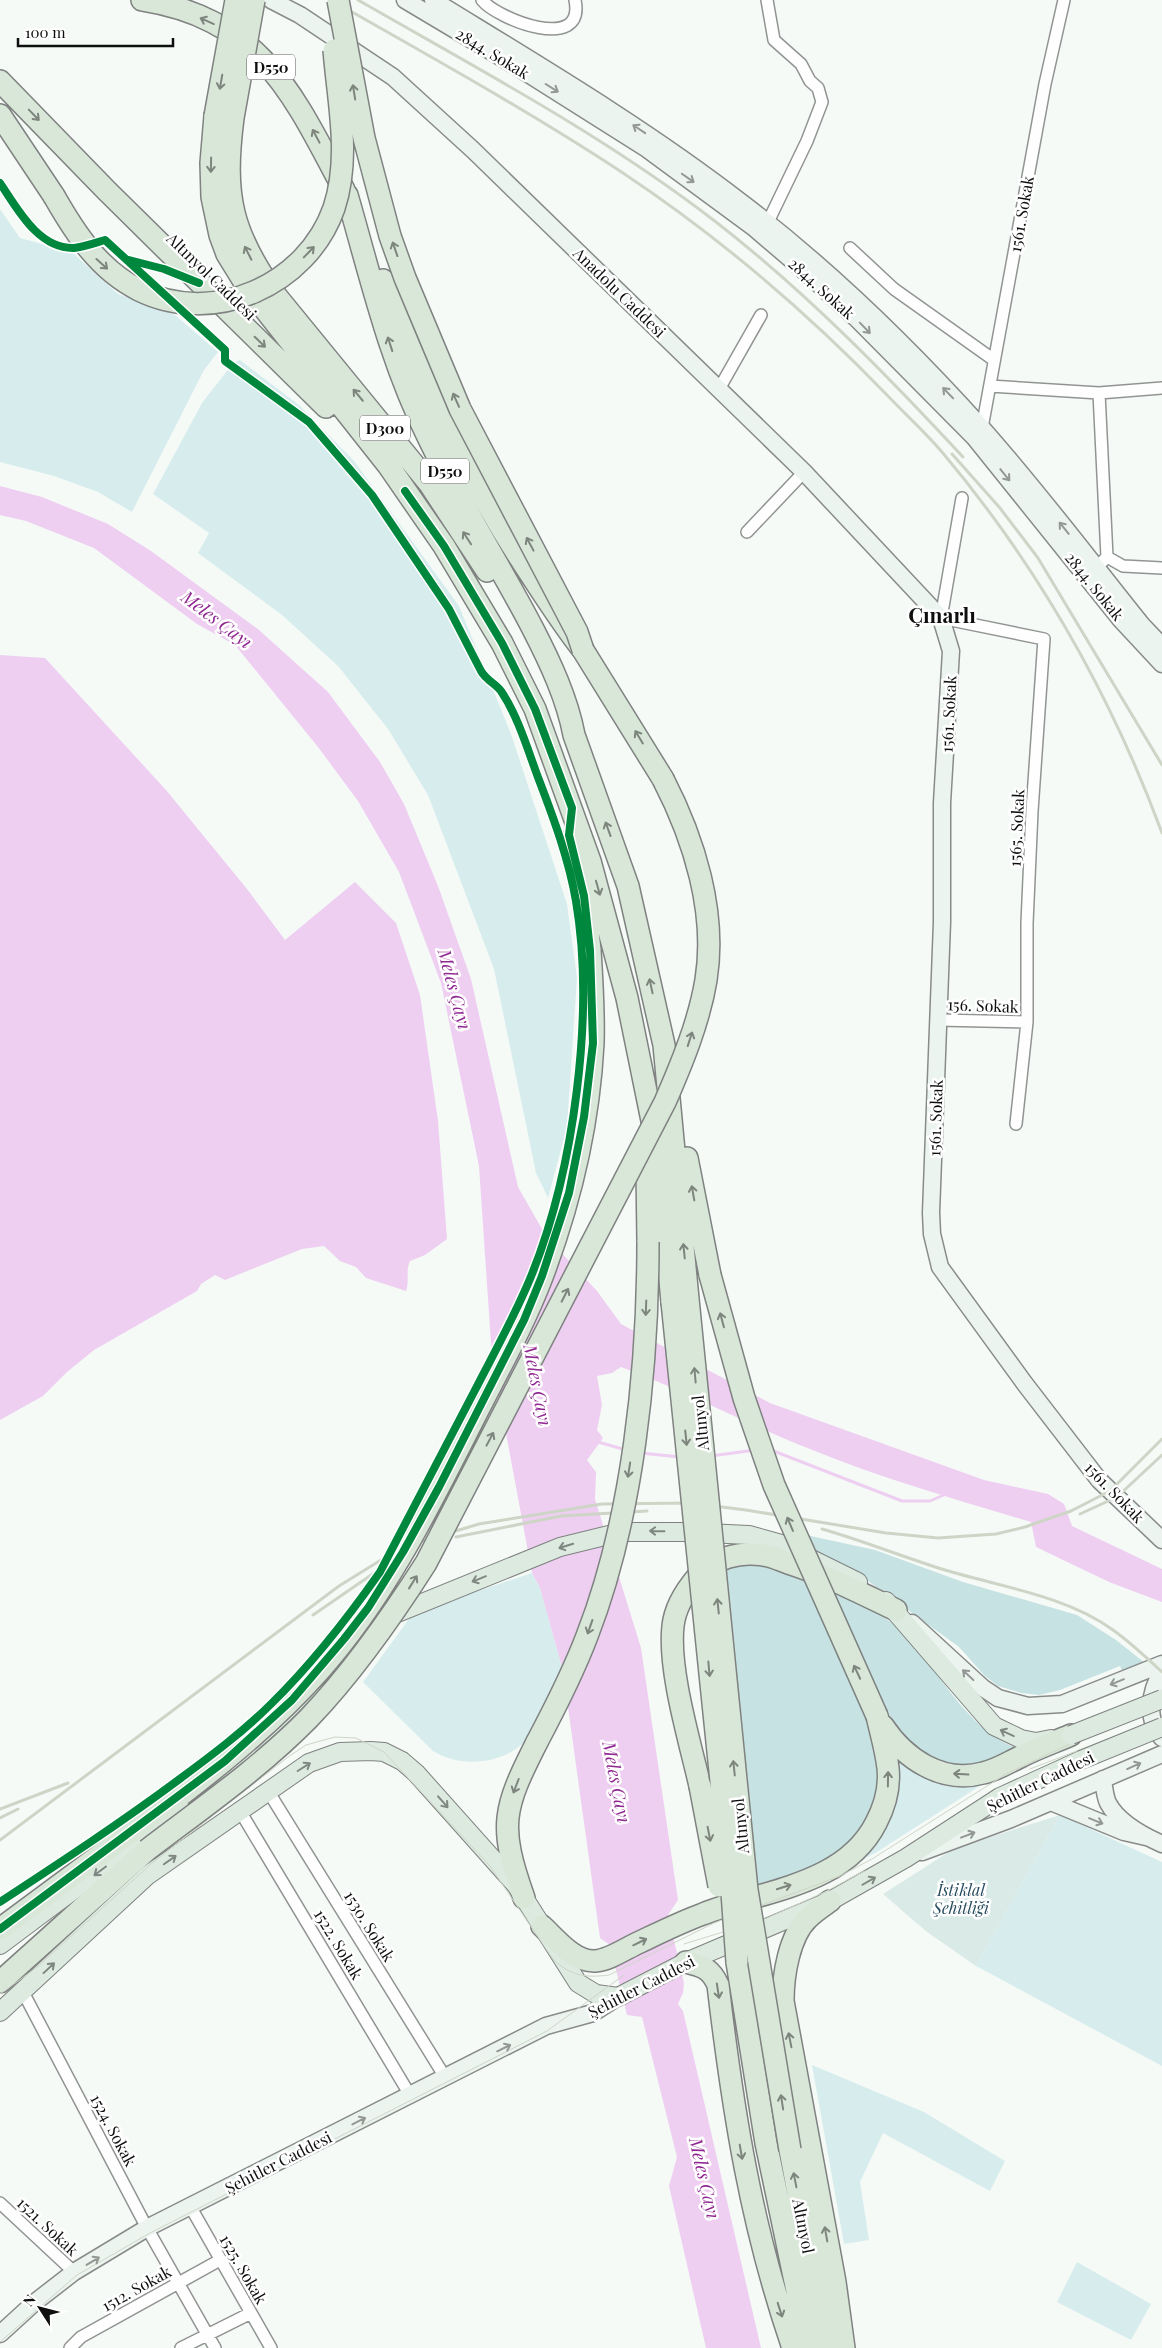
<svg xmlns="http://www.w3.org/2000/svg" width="1162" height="2348" font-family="'Playfair Display',serif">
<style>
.green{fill:#d7eded}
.forest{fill:#c6e2e3}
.cemetery{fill:#daeae7}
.water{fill:#eecff1}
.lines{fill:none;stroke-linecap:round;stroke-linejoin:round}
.stream{stroke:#eecff1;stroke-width:3}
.street-casing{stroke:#929493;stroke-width:14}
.secondary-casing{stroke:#898b8a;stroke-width:19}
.primary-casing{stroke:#7f8280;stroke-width:20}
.highway-casing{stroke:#7f8280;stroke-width:24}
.street{stroke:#fefefe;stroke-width:11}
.secondary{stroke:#ebf4ef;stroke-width:16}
.primary{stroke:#dceae0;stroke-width:18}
.highway{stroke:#d8e7d8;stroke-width:21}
.tram{stroke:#ced5c7;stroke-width:1}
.rail{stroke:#ced5c7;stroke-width:3}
.primary-bridge-casing{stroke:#7f8280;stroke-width:20;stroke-linecap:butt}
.highway-bridge-casing{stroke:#7f8280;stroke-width:24;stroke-linecap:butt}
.primary-bridge{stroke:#dceae0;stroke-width:18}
.highway-bridge{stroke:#d8e7d8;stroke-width:21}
.cycleway-casing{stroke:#fff;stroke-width:11}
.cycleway{stroke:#00873e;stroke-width:8}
.oneway{stroke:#7d857d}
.oneway2{stroke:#939895}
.oneway3{stroke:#7f8782}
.labels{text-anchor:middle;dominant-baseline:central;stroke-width:5;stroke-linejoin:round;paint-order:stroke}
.shield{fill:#fff;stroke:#565656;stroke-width:1}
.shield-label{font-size:15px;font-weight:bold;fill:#0e0e0e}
.street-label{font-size:16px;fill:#0e0e0e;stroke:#fff}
.park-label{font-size:16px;font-style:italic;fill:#274b5e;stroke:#fff}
.water-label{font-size:18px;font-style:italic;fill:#8f2791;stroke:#fff}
.district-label{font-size:21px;font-weight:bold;fill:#0e0e0e;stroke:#fff}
</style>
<rect width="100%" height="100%" fill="#f5faf7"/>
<path class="green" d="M0 209 20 238 72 252 118 294 175 315 218 352 204 370 132 512 98 492 54 476 0 462Z
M240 360 299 405 354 461 459 606 511 734 567 904 577 978 567 1127 548 1198 536 1173 494 969 428 795 388 729 338 666 282 615 198 553 209 533 153 494 202 403 233 363Z
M532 1573 540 1588 563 1671C553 1691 545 1712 533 1731 513 1764 463 1770 433 1751L363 1682 414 1612Z
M895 1756C921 1780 952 1778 986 1782L877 1852 851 1866Z
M1060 1815 1162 1862V2066L976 1966Z
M812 2065 924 2112 1005 2161 990 2191 883 2133 860 2182 869 2240 844 2244Z
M1077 2262 1151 2304 1131 2340 1057 2302Z"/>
<path class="forest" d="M806 1535 875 1550 963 1582 1077 1615 1116 1640 1145 1663 1122 1671 1120 1666 1060 1690 1039 1695 1021 1693 998 1686 985 1676 959 1647 850 1568 812 1552Z
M746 1565 768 1567 804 1578 875 1728 882 1774 872 1811 849 1845 815 1868 757 1887 724 1566Z
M828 1588C855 1600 879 1610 900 1630 938 1667 971 1739 1025 1750L987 1767 942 1766 912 1748 883 1711Z"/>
<path class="cemetery" d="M1060 1815 976 1966 927 1932 883 1894 955 1848Z"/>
<path class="water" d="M0 486 42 497 108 524 151 551 259 630 328 692 380 762 404 804 438 886 471 979 518 1187 546 1236 597 1291 621 1324 770 1403 984 1480 1048 1494 1064 1504 1072 1526 1162 1569V1602L1109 1582 1036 1547 1031 1522C957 1500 881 1478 810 1449 746 1424 686 1391 621 1367L612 1373 597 1376 602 1405 597 1430 603 1438 587 1460 596 1472 595 1499 641 1648 678 1900 668 1915 684 1983 683 1993 678 2004 683 2011 761 2348H706L669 2186 677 2157 642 2017 627 2015 610 1945 600 1938 563 1671 540 1588 532 1573 492 1358 479 1166 441 983 399 872 358 801 318 747 235 645 197 624 94 548 26 521 0 515Z
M0 655 45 658 166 790 247 889 285 940 355 882 396 923 420 995 438 1121 447 1239 425 1255 410 1261C405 1272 410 1280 406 1291L366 1278 356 1267 340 1261 324 1246 302 1249 225 1280 215 1275 201 1284 197 1291 94 1350 67 1372 43 1396 0 1420Z"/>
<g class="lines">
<path class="stream" d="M598 1442 626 1450
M771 1450 902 1501H930L946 1494
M641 1453 680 1457
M711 1456 755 1450"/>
<defs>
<path id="street" d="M482 0C497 19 586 54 575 0
M767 0 774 40 801 64 810 81 818 88 822 102 807 141 767 224
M850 248 894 289 994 360
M990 386 1099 393
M719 389 761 315
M979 432 982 428 1045 84 1064 0
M962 498 941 618 1044 639 1032 811 1027 923V1022L1016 1124
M747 532 804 472
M1107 557 1123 566 1162 568
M1096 568 1107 557 1099 393 1162 388
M938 1020 1027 1022
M268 1791 445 2077
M240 1811 410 2095
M23 1992 147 2228 215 2348
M0 2203 74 2272
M190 2206 271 2348
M70 2348 81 2337 220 2260
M181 2348 251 2313"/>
<path id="secondary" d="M271 0 300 15 393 77 473 150 804 472 941 618 951 651 942 803V922L931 1213 932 1234 940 1267 1025 1384 1099 1480 1162 1540
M405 0 514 65 647 149 753 227 801 268 857 319 974 437 1121 620 1162 664
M433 0C537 64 644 127 741 202 828 268 909 347 982 428 1038 491 1089 559 1142 625L1162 646
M912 1623 983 1688 998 1698 1028 1706 1062 1704 1162 1664
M1162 1672C1149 1691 1146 1720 1162 1738
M1103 1779C1104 1787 1105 1797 1108 1803 1118 1822 1144 1836 1162 1844
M1051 1802 1124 1832 1146 1837
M922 1852 1011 1819 1162 1754
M0 2334 34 2303 74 2272 147 2228 546 2026 593 2013 618 1997"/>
<path id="primary" d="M886 1601 994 1726 1021 1739 1036 1742 1051 1739
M390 1616 560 1547 621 1532H684L749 1535 781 1544 858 1582
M0 1945 207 1790 267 1741 325 1686
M0 2012 148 1875 309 1763 340 1752 371 1751 384 1752 402 1761 416 1773 516 1885 578 1983 596 1994 618 1997 686 1962 830 1901 906 1858 1000 1797 1081 1760"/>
<path id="highway" d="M142 0C261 19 293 94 344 190
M0 81 107 191 326 407
M0 115 54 196
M215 116 211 163 212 197 220 235 227 254 248 288 388 465 444 546 502 643 535 709 590 861 627 998 658 1150 672 1302
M233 118C223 196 231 233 277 297L429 483 487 571
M347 195C371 278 390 362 429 439 460 504 500 565 533 629 550 662 567 698 574 735L628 886 664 1045 688 1299
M383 280C422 384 470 483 531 575 548 601 564 626 583 650L663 779
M570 841 584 896 590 950
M687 1158 710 1275
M647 1170 648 1242
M883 1726C905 1759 942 1784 983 1773 997 1770 1009 1762 1022 1756 1038 1748 1055 1742 1071 1735
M700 1786C690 1742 668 1670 673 1626 675 1607 686 1590 698 1576 715 1558 739 1551 763 1555 772 1556 780 1560 788 1563 826 1575 860 1593 896 1610
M524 1898C498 1825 503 1809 537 1742
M830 1901C823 1906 815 1911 808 1918 789 1936 783 1976 783 2001L835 2282 844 2348
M542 1926C556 1939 574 1962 595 1961 610 1960 626 1948 640 1942 661 1932 681 1922 703 1914 762 1890 844 1886 876 1823 885 1806 890 1787 888 1768 886 1750 881 1734 877 1716
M0 1929 181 1795
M686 1962C703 1966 711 1969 718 1985 733 2112 751 2226 793 2348
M737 1962 766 2143 809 2348
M0 1982 147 1850
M790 2150 827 2348"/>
</defs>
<use href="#street" class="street-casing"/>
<use href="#secondary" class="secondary-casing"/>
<use href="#primary" class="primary-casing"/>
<use href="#highway" class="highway-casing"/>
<use href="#street" class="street"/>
<use href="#secondary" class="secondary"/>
<use href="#primary" class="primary"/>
<use href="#highway" class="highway"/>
<path class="tram" d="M1030 1769 1162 1718
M684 1944 765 1919 825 1892 864 1871
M0 1994 36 1968 152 1863 288 1757 306 1745 335 1737 356 1738 384 1752 490 1866 553 1959C570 1976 586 1978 609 1975L714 1923 840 1876 872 1859 1006 1774 1074 1742 1162 1707
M0 2342 77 2275 150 2233 547 2031 624 1975"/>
<path class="rail" d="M331 0C429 56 529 111 623 173 719 237 807 312 887 395 905 414 925 432 942 452 1037 565 1111 695 1162 833
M358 0C480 70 605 136 716 222 806 292 886 374 963 457
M952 454 1000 508 1038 558 1162 765
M1080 1514 1117 1497 1162 1455
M822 1529C864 1541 903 1557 945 1570 998 1586 1067 1596 1113 1630 1130 1642 1146 1657 1162 1672
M456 1537 561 1516 647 1511
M313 1615 393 1560
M0 1809 68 1783
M0 1818 18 1809
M0 1840 339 1586 402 1547 479 1524 602 1504 690 1503 746 1510 886 1533 938 1538 996 1534 1025 1527 1071 1511 1110 1491 1162 1439"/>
<defs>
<path id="primary-bridge" d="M1071 1735 1162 1699
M1081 1760 1162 1727"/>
<path id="highway-bridge" d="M338 0 364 138 390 236 405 278 460 409 577 632 583 650
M215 116 236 0
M233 118 254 0
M54 196C75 233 99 270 139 290 214 327 307 285 334 208 351 157 338 101 334 50
M710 1275 744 1398 774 1485 877 1716
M688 1299 747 1890 790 2150
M672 1302 731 1879 737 1962
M537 1742C555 1708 573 1673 587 1636 633 1518 648 1369 648 1242
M700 1786 719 1886
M181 1795C230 1757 277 1718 319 1671 384 1598 428 1509 472 1422 496 1374 523 1327 542 1277 570 1203 589 1122 593 1043 594 1012 592 981 590 950
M147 1850C202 1808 260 1768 309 1718 354 1671 391 1618 426 1563L665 1102C682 1063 699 1022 706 980 717 912 694 839 663 779"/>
</defs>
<use href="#primary-bridge" class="primary-bridge-casing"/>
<use href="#highway-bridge" class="highway-bridge-casing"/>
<use href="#primary-bridge" class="primary-bridge"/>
<use href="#highway-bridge" class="highway-bridge"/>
<defs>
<path id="cycleway" d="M0 183C17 208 38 249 74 248 84 247 95 243 105 240L225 350V361L309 422 372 495 449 609 481 671C486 680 496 684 501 691 519 718 528 751 539 780 554 819 569 860 576 901 595 1013 574 1169 532 1274 516 1314 494 1353 474 1392 443 1452 411 1512 380 1572 347 1619 312 1664 271 1704 244 1731 212 1755 181 1778 122 1822 61 1862 0 1902
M129 260 164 269 199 283
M0 1929 225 1761 292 1700 344 1639 368 1608 403 1552 439 1487 524 1320 542 1276 569 1193 584 1117 593 1043 590 950 584 896 569 835 572 808 535 709 502 643 444 546 405 491"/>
</defs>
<use href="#cycleway" class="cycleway-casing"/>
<use href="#cycleway" class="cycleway"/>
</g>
<defs><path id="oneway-shaft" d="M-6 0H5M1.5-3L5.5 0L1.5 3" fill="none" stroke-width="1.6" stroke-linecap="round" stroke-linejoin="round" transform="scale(1.25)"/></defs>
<g class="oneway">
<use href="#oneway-shaft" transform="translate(207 21) rotate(-156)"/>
<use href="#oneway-shaft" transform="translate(221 82) rotate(100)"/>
<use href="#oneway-shaft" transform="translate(354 92) rotate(-99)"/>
<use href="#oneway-shaft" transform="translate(34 115) rotate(46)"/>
<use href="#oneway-shaft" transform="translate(316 136) rotate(-118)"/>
<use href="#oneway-shaft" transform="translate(211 165) rotate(91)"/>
<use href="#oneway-shaft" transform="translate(395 249) rotate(-109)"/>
<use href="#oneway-shaft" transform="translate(309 252) rotate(-46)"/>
<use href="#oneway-shaft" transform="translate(248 253) rotate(-117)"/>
<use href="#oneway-shaft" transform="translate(102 264) rotate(42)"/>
<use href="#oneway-shaft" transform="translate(260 342) rotate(44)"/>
<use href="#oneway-shaft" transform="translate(390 344) rotate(-108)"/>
<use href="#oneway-shaft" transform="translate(358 395) rotate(-130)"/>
<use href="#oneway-shaft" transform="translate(456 400) rotate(-114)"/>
<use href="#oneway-shaft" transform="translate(467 538) rotate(-123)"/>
<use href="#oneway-shaft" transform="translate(530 544) rotate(-118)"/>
<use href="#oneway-shaft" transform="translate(639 737) rotate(-121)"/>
<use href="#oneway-shaft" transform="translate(608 829) rotate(-110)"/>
<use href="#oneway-shaft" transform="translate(598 888) rotate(74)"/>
<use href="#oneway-shaft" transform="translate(651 986) rotate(-102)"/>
<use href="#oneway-shaft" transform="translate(690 1039) rotate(-72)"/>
<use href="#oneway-shaft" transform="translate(693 1193) rotate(-100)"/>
<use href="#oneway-shaft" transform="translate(684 1251) rotate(-96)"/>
<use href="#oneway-shaft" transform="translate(565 1295) rotate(-63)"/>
<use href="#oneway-shaft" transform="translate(646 1308) rotate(92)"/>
<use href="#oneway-shaft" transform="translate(722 1320) rotate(-105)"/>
<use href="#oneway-shaft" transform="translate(695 1375) rotate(-95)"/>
<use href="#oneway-shaft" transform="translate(686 1438) rotate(84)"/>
<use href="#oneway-shaft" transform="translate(490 1439) rotate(-62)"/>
<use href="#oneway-shaft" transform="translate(629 1470) rotate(99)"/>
<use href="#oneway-shaft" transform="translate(790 1524) rotate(-113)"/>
<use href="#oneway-shaft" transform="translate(413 1582) rotate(-58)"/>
<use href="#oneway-shaft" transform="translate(718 1606) rotate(-96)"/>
<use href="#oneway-shaft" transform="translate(590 1627) rotate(109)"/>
<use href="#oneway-shaft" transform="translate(709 1669) rotate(85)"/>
<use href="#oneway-shaft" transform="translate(857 1672) rotate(-115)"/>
<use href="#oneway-shaft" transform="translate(734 1768) rotate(-96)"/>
<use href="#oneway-shaft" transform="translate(961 1774) rotate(-177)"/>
<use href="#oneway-shaft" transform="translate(888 1779) rotate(-89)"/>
<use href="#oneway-shaft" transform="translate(516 1786) rotate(111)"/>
<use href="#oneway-shaft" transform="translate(709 1834) rotate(79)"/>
<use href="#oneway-shaft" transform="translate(784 1887) rotate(-18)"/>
<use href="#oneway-shaft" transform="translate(640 1942) rotate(-26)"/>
<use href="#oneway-shaft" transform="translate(718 1991) rotate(81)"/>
<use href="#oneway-shaft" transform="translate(790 2040) rotate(-101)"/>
<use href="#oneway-shaft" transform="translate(782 2102) rotate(-99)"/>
<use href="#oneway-shaft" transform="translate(741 2152) rotate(80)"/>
<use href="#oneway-shaft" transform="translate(795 2180) rotate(-101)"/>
<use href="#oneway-shaft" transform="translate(826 2234) rotate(-100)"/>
<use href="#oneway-shaft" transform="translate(780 2310) rotate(72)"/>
</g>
<g class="oneway2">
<use href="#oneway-shaft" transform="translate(552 88) rotate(32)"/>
<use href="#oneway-shaft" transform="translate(639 129) rotate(-146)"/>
<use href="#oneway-shaft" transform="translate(688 178) rotate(35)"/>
<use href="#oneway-shaft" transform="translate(865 328) rotate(46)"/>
<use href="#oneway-shaft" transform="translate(948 393) rotate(-134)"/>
<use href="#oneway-shaft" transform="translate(1005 475) rotate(51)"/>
<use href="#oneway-shaft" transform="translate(1064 528) rotate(-129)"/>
<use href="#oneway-shaft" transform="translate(968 1675) rotate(-137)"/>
<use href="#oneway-shaft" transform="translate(1117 1682) rotate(158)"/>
<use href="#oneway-shaft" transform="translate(1134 1766) rotate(-24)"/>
<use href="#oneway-shaft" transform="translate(1096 1821) rotate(22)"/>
<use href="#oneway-shaft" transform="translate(968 1835) rotate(-21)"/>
<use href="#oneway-shaft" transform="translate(504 2048) rotate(-26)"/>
<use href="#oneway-shaft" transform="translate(359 2121) rotate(-27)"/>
<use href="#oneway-shaft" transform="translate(93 2261) rotate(-31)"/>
</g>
<g class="oneway3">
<use href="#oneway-shaft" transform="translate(657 1531) rotate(-179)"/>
<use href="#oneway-shaft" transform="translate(566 1546) rotate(163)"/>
<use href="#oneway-shaft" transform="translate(479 1579) rotate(158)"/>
<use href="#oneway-shaft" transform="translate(1007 1733) rotate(-155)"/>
<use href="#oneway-shaft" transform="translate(304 1767) rotate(-32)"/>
<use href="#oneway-shaft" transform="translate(443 1802) rotate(49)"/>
<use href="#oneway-shaft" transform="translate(170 1860) rotate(-35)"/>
<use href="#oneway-shaft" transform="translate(100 1871) rotate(143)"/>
<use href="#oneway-shaft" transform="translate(869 1881) rotate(-30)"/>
<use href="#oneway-shaft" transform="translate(49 1968) rotate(-43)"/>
</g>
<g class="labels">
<g class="shield">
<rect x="247" y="54.5" width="48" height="25" rx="4"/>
<rect x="360" y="415.5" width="50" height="25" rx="4"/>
<rect x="421" y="458.5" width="48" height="25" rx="4"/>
</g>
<g class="shield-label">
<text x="271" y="67">D550</text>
<text x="385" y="428">D300</text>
<text x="445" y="471">D550</text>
</g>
<g class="street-label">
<text transform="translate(493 53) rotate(31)">2844. Sokak</text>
<text transform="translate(1021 214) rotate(-80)">1561. Sokak</text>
<text transform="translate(212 276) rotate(44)">Altınyol Caddesi</text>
<text transform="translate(822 288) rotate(42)">2844. Sokak</text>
<text transform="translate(620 292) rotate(44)">Anadolu Caddesi</text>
<text transform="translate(1095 586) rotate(51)">2844. Sokak</text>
<text transform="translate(948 714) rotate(-87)">1561. Sokak</text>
<text transform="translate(1016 828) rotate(-87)">1565. Sokak</text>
<text transform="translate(983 1005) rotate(2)">156. Sokak</text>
<text transform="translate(935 1118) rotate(-88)">1561. Sokak</text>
<text transform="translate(700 1423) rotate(-96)">Altınyol</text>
<text transform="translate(1115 1492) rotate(46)">1561. Sokak</text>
<text transform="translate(1040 1781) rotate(-26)">Şehitler Caddesi</text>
<text transform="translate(740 1826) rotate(-96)">Altınyol</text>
<text transform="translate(370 1926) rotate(58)">1530. Sokak</text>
<text transform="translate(339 1944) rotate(59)">1522. Sokak</text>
<text transform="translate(641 1986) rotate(-27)">Şehitler Caddesi</text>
<text transform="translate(114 2130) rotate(62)">1524. Sokak</text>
<text transform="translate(278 2162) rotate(-27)">Şehitler Caddesi</text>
<text transform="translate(48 2226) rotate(43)">1521. Sokak</text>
<text transform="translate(804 2226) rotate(79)">Altınyol</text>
<text transform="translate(244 2269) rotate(60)">1525. Sokak</text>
<text transform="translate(136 2288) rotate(-29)">1512. Sokak</text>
</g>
<g class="park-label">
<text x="961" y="1889">İstiklal<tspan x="961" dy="18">Şehitliği</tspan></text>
</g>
<g class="water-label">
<text transform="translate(217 619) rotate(37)">Meles Çayı</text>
<text transform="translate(455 989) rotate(75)">Meles Çayı</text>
<text transform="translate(538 1385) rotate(79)">Meles Çayı</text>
<text transform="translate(617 1782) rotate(79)">Meles Çayı</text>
<text transform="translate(705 2178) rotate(77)">Meles Çayı</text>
</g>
<g class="district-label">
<text x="942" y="614">Çınarlı</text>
</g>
</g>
<g transform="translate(40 2308) rotate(306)" stroke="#ffffff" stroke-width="4" paint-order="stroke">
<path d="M0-4L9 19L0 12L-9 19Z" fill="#0e0e0e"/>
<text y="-8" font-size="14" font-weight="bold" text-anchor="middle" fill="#0e0e0e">N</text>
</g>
<path d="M18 38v8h155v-8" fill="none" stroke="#0e0e0e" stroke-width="2.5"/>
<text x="25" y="38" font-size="15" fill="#0e0e0e" stroke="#ffffff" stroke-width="4" paint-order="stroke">100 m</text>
</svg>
